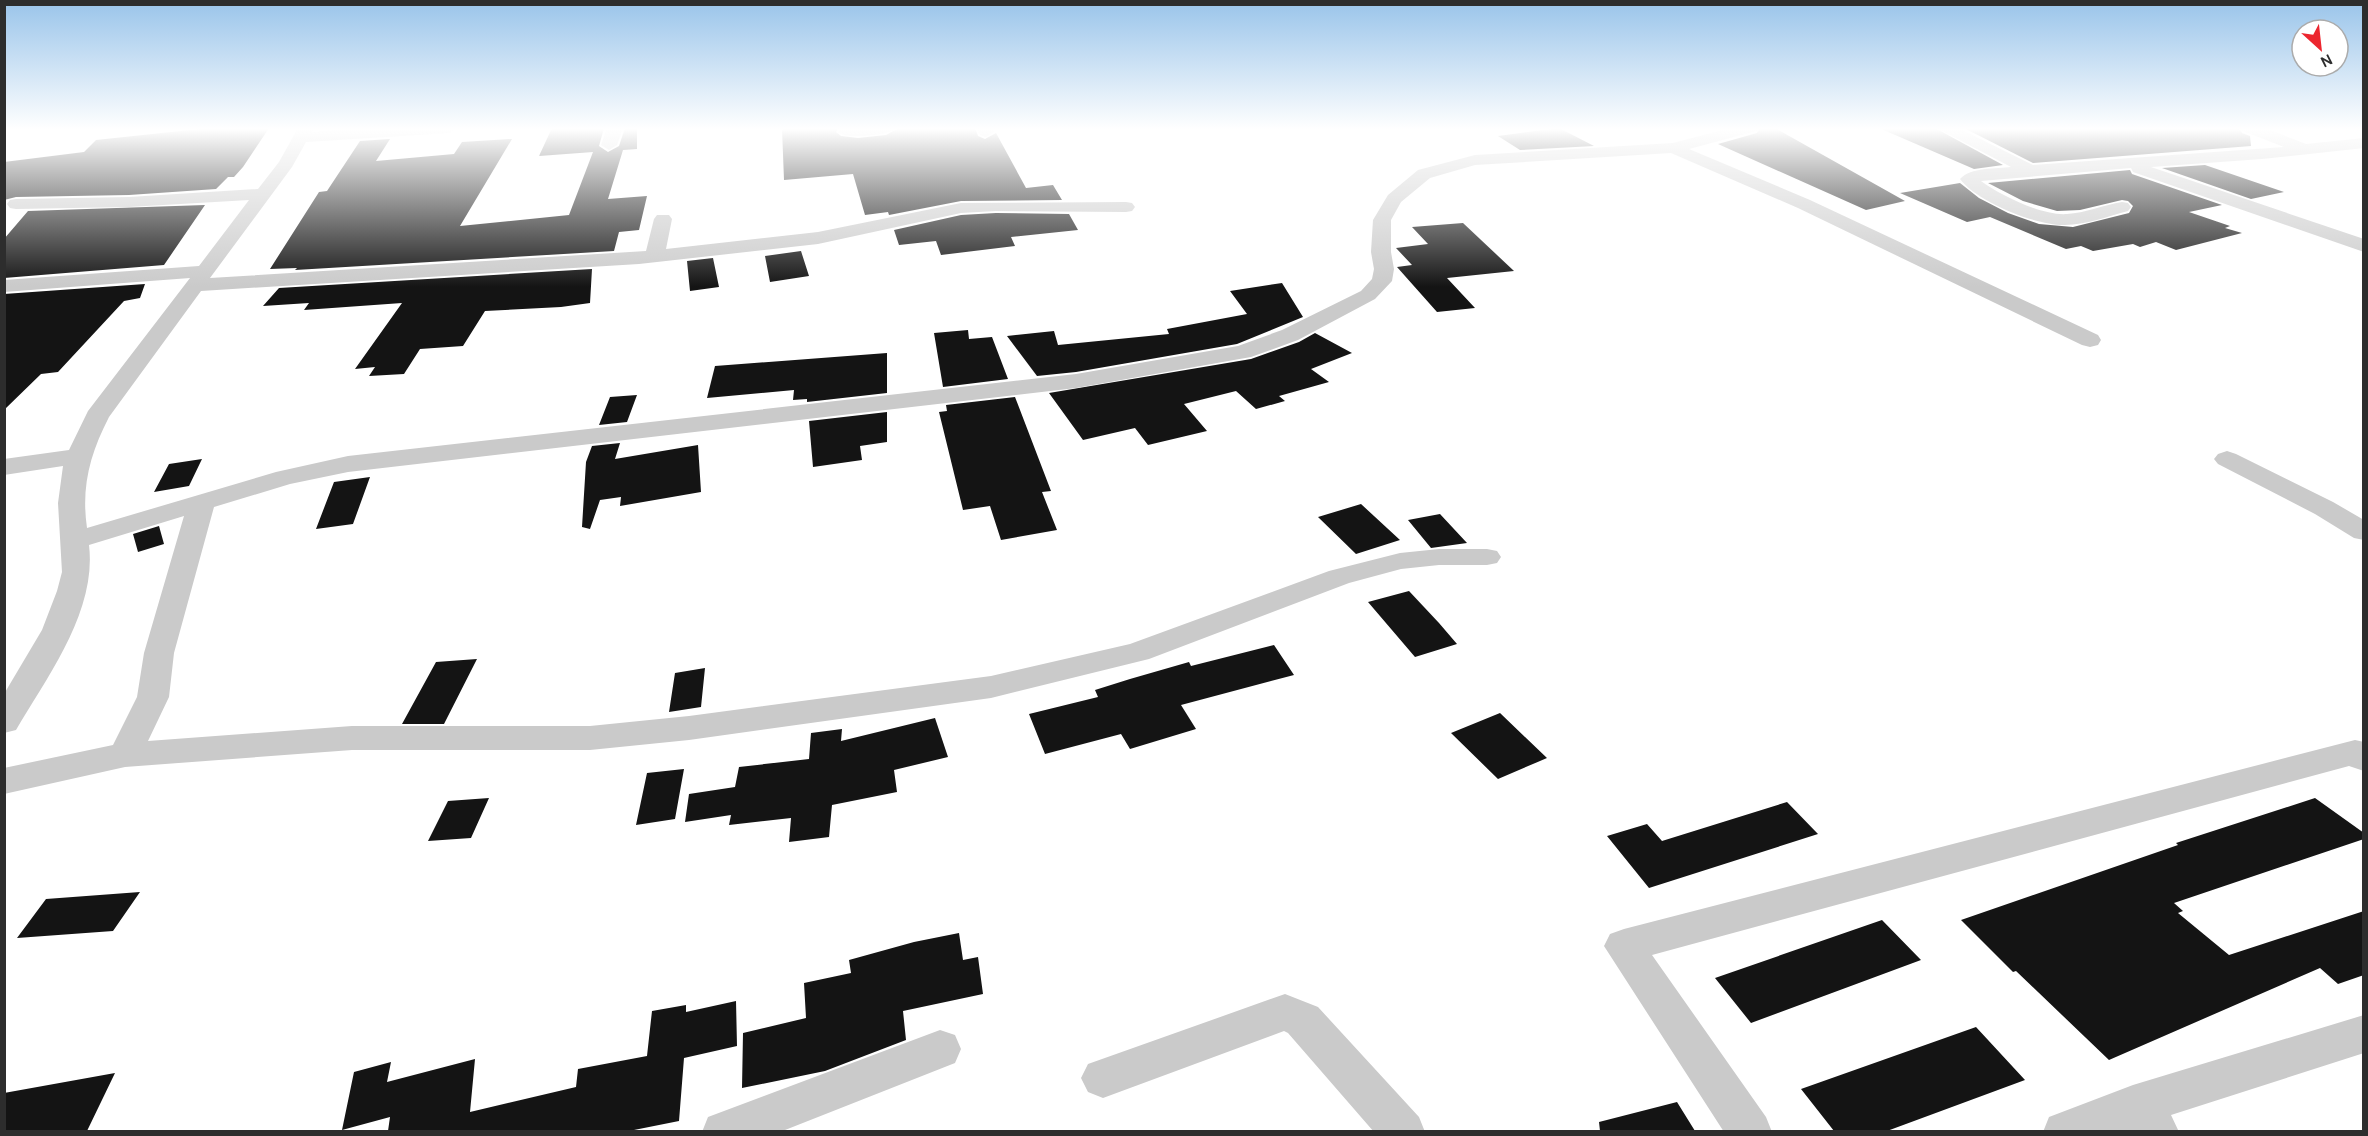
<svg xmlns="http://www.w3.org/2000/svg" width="2368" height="1136" font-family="Karla,sans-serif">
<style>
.building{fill:#141414}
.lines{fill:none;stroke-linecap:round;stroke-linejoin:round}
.minor{fill:#cacaca;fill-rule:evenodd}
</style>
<rect width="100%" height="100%" fill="#fff"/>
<path class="building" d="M209 128H269L243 167 234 177H228L216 189 129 195 16 197 4 200V162L84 152 96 140Z
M552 128H604L599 146 608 152 619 146 625 128H637V149L623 150 608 199 647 196 639 230 619 232 614 251 295 270 297 268 270 269 319 192 327 191 360 141 390 139 376 161 454 154 462 142 512 139 460 226 569 215 593 152 539 156Z
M782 128H838L836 132 841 136 858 138 886 135 899 128H975L978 136 985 139 996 133 1026 188 1053 185 1062 200 961 201 889 215 888 212 865 215 853 174 784 180Z
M1559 128 1594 146 1520 150 1498 136Z
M1760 128H1775L1905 201 1866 210 1718 144 1757 133Z
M1879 128H1935L2003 165 1974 169Z
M1964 128H2239L2242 133 2250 136 2251 146 2033 163Z
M2205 165 2284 192 2251 199 2162 168Z
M2130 170 2132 174 2222 205 2189 212 2230 226 2225 228 2242 233 2176 250 2156 242 2140 247 2133 244 2093 251 2081 246 2066 249 1990 217 1967 222 1900 193 1960 183 1979 198 2008 213 2039 224 2073 227 2129 213 2133 206 2128 201 2122 200 2080 210 2057 211 2023 201 1988 183Z
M205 205 164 265 4 278V239L28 211Z
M996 213 1069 214 1078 230 1011 237 1015 246 941 255 936 241 899 245 894 230 961 215Z
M1463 223 1514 271 1447 278 1475 308 1437 312 1397 267 1412 265 1396 248 1428 244 1412 227Z
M801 251 809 276 770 282 765 256Z
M713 258 719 287 690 291 687 261Z
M592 269 590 303 561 307 485 311 463 346 420 349 404 374 369 376 375 367 355 369 402 303 304 310 309 303 263 306 279 288Z
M1282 283 1303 317 1237 344 1076 372 1037 376 1007 336 1054 331 1058 345 1169 334 1167 329 1247 314 1230 291Z
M145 284 140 298 124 301 58 372 41 374 4 410V294Z
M968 330 969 339 992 337 1008 379 943 387 934 333Z
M1315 333 1352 353 1311 369 1329 382 1279 396 1285 401 1256 409 1236 391 1184 404 1207 431 1148 445 1135 428 1083 440 1049 393 1251 359 1299 342Z
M887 353V393L807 402V399L793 400 794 390 707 398 715 366Z
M637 395 627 422 599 425 610 397Z
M1015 397 1051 491 1042 492 1057 530 1001 540 990 506 963 510 939 412 947 411 946 405Z
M887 412V442L860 446 862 460 813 467 809 421Z
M620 443 615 459 698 445 701 492 620 506 621 497 600 500 590 529 582 527 586 462 592 446Z
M202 459 189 486 154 492 169 464Z
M370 477 353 524 316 529 334 482Z
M1361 504 1400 540 1356 554 1318 517Z
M1440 514 1467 543 1431 548 1408 520Z
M159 526 164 544 138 552 133 534Z
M1409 591 1439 623 1457 644 1415 657 1368 602Z
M1274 645 1294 675 1181 705 1196 729 1130 749 1121 734 1045 754 1029 714 1098 697 1095 690 1130 679 1189 662 1191 666Z
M477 659 444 724H402L436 662Z
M705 668 701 707 669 712 675 673Z
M1500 713 1547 758 1498 779 1451 733Z
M935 718 948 757 894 770 897 792 832 805 829 837 789 842 791 818 729 825 731 815 685 822 689 794 735 787 739 767 809 759 811 733 842 729 841 741Z
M684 769 675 819 636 825 647 773Z
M489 798 471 838 428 841 448 801Z
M2315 798 2364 833V839L2174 903 2183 911 2178 913 2229 955 2364 911V975L2338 984 2320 968 2109 1060 2016 971 2013 972 1961 920 2178 845 2176 843Z
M1787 802 1818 834 1649 888 1607 836 1647 824 1662 841Z
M140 892 113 931 17 938 46 899Z
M1882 920 1921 960 1751 1023 1715 978Z
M959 933 963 960 978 957 983 994 903 1011 906 1040 825 1071 742 1088 743 1033 806 1018 804 983 851 973 849 960 914 942Z
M736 1001 737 1046 684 1058 679 1121 629 1131H388L390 1117 342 1130 354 1072 391 1062 387 1082 475 1059 470 1112 576 1087 578 1069 647 1056 652 1011 686 1005V1012Z
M1976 1027 2025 1080 1887 1131H1834L1801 1089Z
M115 1073 87 1131H4V1093Z
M1677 1102 1695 1131H1600L1599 1122Z"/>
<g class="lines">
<path class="minor" d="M298 128H314L312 132 366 128H457L449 133 306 142 292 167 210 278 646 251 654 219 657 215H669L672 219 666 249 818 232 961 203 1126 202 1132 203 1135 207 1132 211 1126 212 996 211 961 213 818 244 639 264 201 291 109 417C90 454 81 487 87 528L276 472 348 456 1076 374 1238 346 1282 330 1361 291 1372 279 1374 269 1371 252 1373 220 1388 195 1418 170 1475 155 1673 143 1730 128H1758L1756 131 1689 149 1810 200 2098 335 2101 340 2098 345 2090 347 2082 345 1798 208 1671 153 1475 165 1430 178 1401 202 1391 220V252L1394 269 1392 281 1375 299 1298 340 1251 357 1076 388 348 472 290 484 214 507 174 653 169 697 148 741 352 726H590L689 716 991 676 1130 644 1329 571 1400 553 1439 549H1487L1497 551 1501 557 1497 563 1487 565H1439L1401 569 1349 583 1149 659 991 698 689 740 590 750H352L125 767 4 794V768L113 745 137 697 144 653 184 516 89 545C97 611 48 676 16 730L4 733V694L42 630 57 591 62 572 58 503 63 466 4 475V459L69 450 88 411 190 278 4 292V280L199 266 249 200 129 207 16 209 10 208 7 204 10 200 16 199 129 197 258 189 279 162Z
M607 128H623L617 145 609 150 601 145Z
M897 128C889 135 845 140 838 132L842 128Z
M977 128H993L994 132 986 137 980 135Z
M1937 128H1958L2033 165 2284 147 2243 131 2241 128H2265L2306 144 2364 138V148L2262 159 2151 167 2364 239V252L2133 172 2131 168 1981 181C2000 195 2042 216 2067 214 2085 213 2104 205 2122 202L2128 203 2131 207 2128 211C2109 216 2085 225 2065 225 2037 226 1977 202 1960 179 1971 167 1996 169 2011 167Z
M2227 451 2236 454 2333 502 2364 520V540L2354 538 2315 514 2218 464 2214 459 2218 454Z
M2355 740 2364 742V771L2349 766 1652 955 1766 1117 1772 1132H1724L1604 946 1610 934 1624 929Z
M1285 994 1318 1007 1419 1117 1425 1132H1374L1288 1033 1284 1031 1103 1098 1088 1092 1081 1078 1088 1064Z
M2364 1015V1053L2171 1115 2179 1132 2125 1130 2043 1132 2049 1117 2133 1085Z
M940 1030 955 1035 961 1049 955 1063 780 1132H702L708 1117Z"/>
</g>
<linearGradient id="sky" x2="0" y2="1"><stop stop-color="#99c4ea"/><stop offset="0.45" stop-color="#fff"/><stop offset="1" stop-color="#fff" stop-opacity="0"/></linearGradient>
<rect width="2368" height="287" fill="url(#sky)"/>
<rect width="2368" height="1136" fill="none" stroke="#2d2d2d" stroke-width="12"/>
<g transform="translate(2320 48) rotate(153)"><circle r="28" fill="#ffffff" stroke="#ababab" stroke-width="1.5"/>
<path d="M0-4.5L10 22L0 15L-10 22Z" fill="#ec262f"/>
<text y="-9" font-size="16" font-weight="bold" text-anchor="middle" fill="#2d2d2d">N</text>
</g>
</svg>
